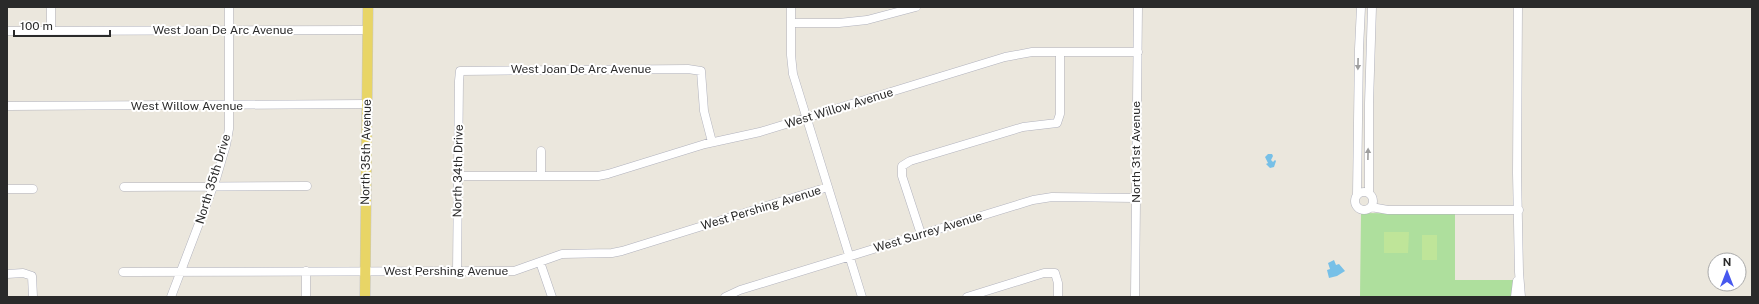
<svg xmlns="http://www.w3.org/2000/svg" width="1759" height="304" font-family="'Public Sans',sans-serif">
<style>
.green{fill:#aedf9d}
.pitch{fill:#bfe599}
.water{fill:#77c0e7}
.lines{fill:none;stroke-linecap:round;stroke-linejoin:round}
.minor-casing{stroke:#b1b2bd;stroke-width:9}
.major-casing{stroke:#c8c8c8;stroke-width:11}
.minor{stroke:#fff;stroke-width:8}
.major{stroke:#e8d566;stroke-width:10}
.oneway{fill:#9f9f9f}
.labels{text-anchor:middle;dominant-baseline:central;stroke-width:4;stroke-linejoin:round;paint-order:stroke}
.street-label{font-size:12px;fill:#2a2a2a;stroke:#fff}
</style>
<rect width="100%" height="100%" fill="#ebe7dd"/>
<path class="green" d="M1361 213 1455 214V280H1515L1512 297H1360Z"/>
<path class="pitch" d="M1384 232H1409L1408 253H1384Z
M1422 235H1437V260H1422Z"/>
<path class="water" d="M1268 154H1272L1273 156 1271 160 1273 162 1275 160 1276 161 1274 167 1270 168 1266 164 1268 163 1265 157Z
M1334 260 1336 265 1339 264 1345 271 1337 276 1329 278 1327 270 1330 269 1328 263Z"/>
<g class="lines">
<defs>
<path id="minor" d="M791 7V55L793 74 862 297
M1518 7 1517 173 1519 272 1521 297
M791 23H839L867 20 916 7
M7 31 368 30
M51 31V7
M7 106 367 104
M541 151V176
M458 176H598L608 174 705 144 760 132 1005 57 1032 52H1138
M124 187 307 186
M7 189H33
M1355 201a9 9 0 1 1 18 0a9 9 0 1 1-18 0Z
M1369 193V103L1372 7
M1357 194 1359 49 1361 7
M1371 207 1388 210H1519
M921 234 902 176V166L910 161 1023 127 1057 123 1060 114V52
M540 262 552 297
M123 272 514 271 562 254 612 253 622 251 828 187
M457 272 459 81 460 71 688 69 701 71 704 111 712 142
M7 274 23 273 32 276 33 297
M171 297 216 179 226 145 229 129V7
M306 297V271
M725 297 740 290 1033 200 1052 197 1136 198
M967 297 1044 273H1055L1058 283V297
M1135 297 1138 7
M1515 297 1517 281"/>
<path id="major" d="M365 297 368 7"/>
</defs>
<use href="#minor" class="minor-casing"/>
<use href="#major" class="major-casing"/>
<use href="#minor" class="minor"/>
<use href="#major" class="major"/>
</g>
<defs><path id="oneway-solid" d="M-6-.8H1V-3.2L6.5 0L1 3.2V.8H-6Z"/></defs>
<g class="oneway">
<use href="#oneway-solid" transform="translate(1358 64) rotate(91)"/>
<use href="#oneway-solid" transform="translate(1368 154) rotate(-89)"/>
</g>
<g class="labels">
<g class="street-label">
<text x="223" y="30">West Joan De Arc Avenue</text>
<text x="581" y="69">West Joan De Arc Avenue</text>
<text x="187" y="106">West Willow Avenue</text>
<text transform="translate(839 108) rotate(-17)">West Willow Avenue</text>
<text transform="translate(366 152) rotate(-89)">North 35th Avenue</text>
<text transform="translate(1136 152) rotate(-90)">North 31st Avenue</text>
<text transform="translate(458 171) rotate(-89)">North 34th Drive</text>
<text transform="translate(213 179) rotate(-73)">North 35th Drive</text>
<text transform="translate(761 208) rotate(-17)">West Pershing Avenue</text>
<text transform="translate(928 232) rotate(-17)">West Surrey Avenue</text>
<text x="446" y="271">West Pershing Avenue</text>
</g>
</g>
<rect width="1759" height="304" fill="none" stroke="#2a2a2a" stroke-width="16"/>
<g transform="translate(1727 272)"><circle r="19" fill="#ffffff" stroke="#aaaaaa"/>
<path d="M0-3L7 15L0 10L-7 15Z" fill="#4758ef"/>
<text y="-6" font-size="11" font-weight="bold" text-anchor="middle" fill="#2a2a2a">N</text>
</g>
<path d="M14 30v6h96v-6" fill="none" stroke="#2a2a2a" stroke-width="2"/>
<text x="20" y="30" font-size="12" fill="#2a2a2a" stroke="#ffffff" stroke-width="3" paint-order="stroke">100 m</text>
</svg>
